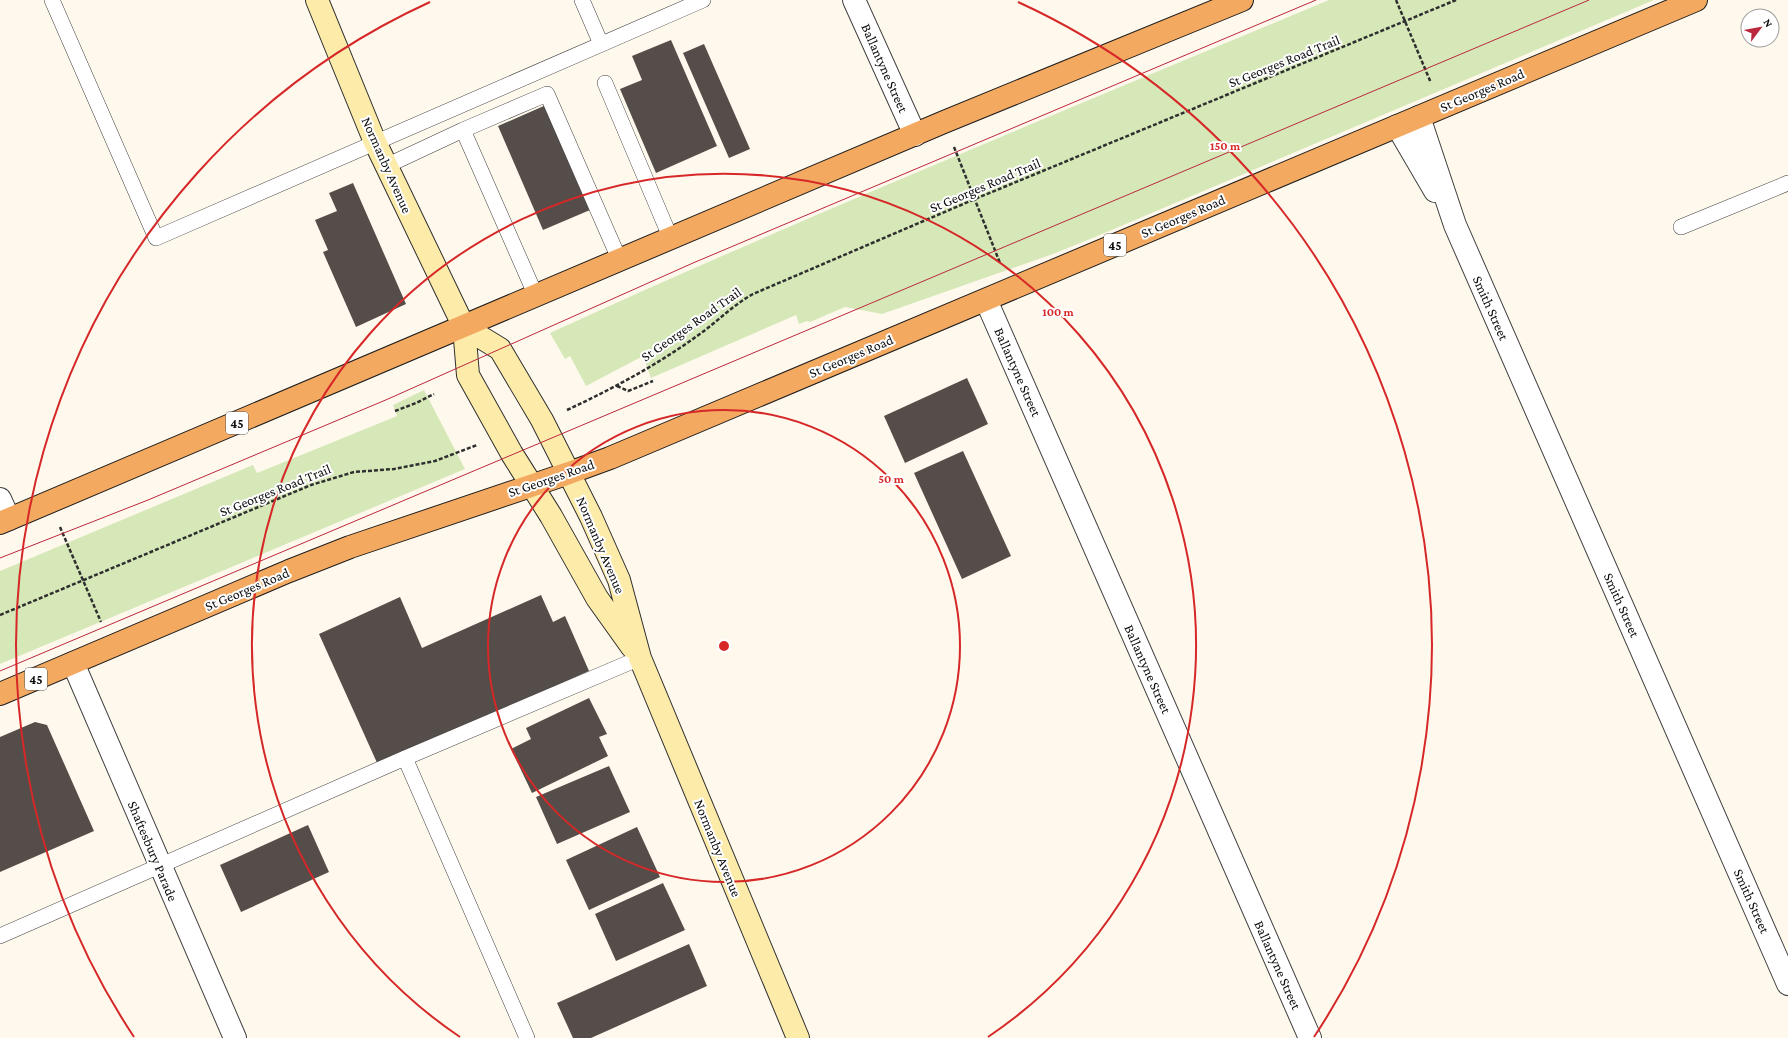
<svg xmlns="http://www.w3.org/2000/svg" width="1788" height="1038" font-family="'Crimson Pro',serif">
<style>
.green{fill:#d6e8b8}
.building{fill:#554d49}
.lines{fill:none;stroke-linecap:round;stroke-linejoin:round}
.service-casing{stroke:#404040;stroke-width:16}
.minor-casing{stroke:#404040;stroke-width:24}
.secondary-casing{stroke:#2f2f2f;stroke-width:24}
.trunk-casing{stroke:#1e1e1e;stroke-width:24}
.path{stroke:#2f2f2f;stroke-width:2.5;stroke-dasharray:4 2;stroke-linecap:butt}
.service{stroke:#fff;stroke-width:15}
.minor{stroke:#fff;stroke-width:22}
.secondary{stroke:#fdebaa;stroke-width:22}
.trunk{stroke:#f3a960;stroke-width:22}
.tram{stroke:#ba283e;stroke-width:1}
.ring{fill:none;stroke:#d62828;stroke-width:2}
.labels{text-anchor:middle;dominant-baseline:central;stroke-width:4;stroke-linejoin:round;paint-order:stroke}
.shield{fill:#fff;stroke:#565656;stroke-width:1}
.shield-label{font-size:13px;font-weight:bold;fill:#0d0d0d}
.street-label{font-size:14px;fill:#0d0d0d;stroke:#fff}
.centre{fill:#d62828;stroke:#fff;stroke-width:2}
.ring-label{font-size:12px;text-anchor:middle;font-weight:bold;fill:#d62828;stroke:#fff;stroke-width:4;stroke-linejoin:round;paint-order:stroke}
</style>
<rect width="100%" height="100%" fill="#fff9ed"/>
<path class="green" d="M1329 0H1654L1095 237 1053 254 882 314 845 307 810 322 807 321 799 324 796 315 651 378 643 356 586 386 570 356 565 359 550 333C807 215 1069 109 1329 0Z
M424 390 465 469 0 664V571L253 465 257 473 397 416 393 405Z"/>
<path class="building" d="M671 40 717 146 656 173 620 89 642 80 632 56Z
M704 44 750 149 729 158 683 53Z
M546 105 590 210 543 230 498 126Z
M353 183 406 304 356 327 323 252 328 250 315 220 337 211 329 193Z
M967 378 988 424 905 463 884 416Z
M963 451 1011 556 962 579 914 473Z
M541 595 553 622 565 616 589 671 378 765 319 634 400 597 422 648Z
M589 698 607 734 599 737 608 756 532 793 511 749 531 739 526 728Z
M35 722 47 725 94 831 0 872V737Z
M609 766 630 812 557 844 536 797Z
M308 825 329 872 241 912 220 865Z
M637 827 660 877 589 910 566 860Z
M663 883 685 930 616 961 595 914Z
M689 944 707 986 591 1038H573L557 1003Z"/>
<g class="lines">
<defs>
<path id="service" d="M52 0 156 238 703 0
M582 0 601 44
M605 83 671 239
M463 130 536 296
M386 166 463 130 547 94 620 261
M1681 227 1788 183
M405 758 527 1038
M0 936 405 758 640 658"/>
<path id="minor" d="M854 0 915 135
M1419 117 1455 225 1788 984
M1397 126 1435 191
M986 300 1310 1038
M0 499 9 519
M73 663 235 1038"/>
<path id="secondary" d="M317 0 375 142 464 327 468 375 512 454 551 516 597 598 632 647
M464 327 500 349 542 420 591 517 619 580 640 658 798 1038"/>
<path id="trunk" d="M0 523 944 122 1242 0
M0 694 289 571 350 547 569 473 610 458 1696 0"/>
</defs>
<use href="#service" class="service-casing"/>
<use href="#minor" class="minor-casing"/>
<use href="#secondary" class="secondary-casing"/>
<use href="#trunk" class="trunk-casing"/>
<path class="path" d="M1396 0 1431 83
M954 147 1000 263
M617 386 628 391 653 381
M567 410C612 389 657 365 697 336 717 322 733 305 753 294L975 199 1456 0
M395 411 416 403 434 394
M60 527 101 622
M0 615 311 485 354 472 394 469 435 461 477 445"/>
<use href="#service" class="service"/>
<use href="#minor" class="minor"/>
<use href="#secondary" class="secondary"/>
<use href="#trunk" class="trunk"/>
<path class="tram" d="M0 558 148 500 388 399 693 263 1316 0
M0 671 1589 0"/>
</g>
<g class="ring">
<circle cx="724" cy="646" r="236"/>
<path d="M460 1037A472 472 0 1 1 988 1037"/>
<path d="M134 1037A708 708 0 0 1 430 2M1018 2A708 708 0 0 1 1314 1037"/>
</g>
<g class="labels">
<g class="shield">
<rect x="1104" y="234" width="22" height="22" rx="3"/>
<rect x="226" y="412" width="22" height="22" rx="3"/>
<rect x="25" y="668" width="22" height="22" rx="3"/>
</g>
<g class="shield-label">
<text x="1115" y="245">45</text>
<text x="237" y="423">45</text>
<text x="36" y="679">45</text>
</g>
<g class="street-label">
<text transform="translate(1284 61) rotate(-22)">St Georges Road Trail</text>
<text transform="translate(885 68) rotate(66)">Ballantyne Street</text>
<text transform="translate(1482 90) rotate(-23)">St Georges Road</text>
<text transform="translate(387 165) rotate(66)">Normanby Avenue</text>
<text transform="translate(985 185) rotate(-23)">St Georges Road Trail</text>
<text transform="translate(1183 216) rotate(-23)">St Georges Road</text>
<text transform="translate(1491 308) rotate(66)">Smith Street</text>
<text transform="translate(691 324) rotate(-35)">St Georges Road Trail</text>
<text transform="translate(851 356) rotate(-23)">St Georges Road</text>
<text transform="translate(1018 372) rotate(66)">Ballantyne Street</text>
<text transform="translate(551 478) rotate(-19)">St Georges Road</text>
<text transform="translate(275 490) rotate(-22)">St Georges Road Trail</text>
<text transform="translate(601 545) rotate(67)">Normanby Avenue</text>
<text transform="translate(247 589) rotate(-23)">St Georges Road</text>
<text transform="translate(1622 605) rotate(66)">Smith Street</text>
<text transform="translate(1148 669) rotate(66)">Ballantyne Street</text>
<text transform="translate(718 848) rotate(68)">Normanby Avenue</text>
<text transform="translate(153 851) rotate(67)">Shaftesbury Parade</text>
<text transform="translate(1752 901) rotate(66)">Smith Street</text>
<text transform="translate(1278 965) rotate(66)">Ballantyne Street</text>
</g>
</g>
<circle cx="724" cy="646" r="6" class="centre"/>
<g class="ring-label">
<text x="1225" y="150">150 m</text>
<text x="1058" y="316">100 m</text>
<text x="891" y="483">50 m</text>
</g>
<g transform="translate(1760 28) rotate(58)"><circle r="19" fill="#ffffff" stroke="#9e9e9e"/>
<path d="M0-3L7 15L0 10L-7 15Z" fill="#ba283e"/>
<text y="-6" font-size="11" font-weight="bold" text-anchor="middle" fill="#0d0d0d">N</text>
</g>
</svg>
